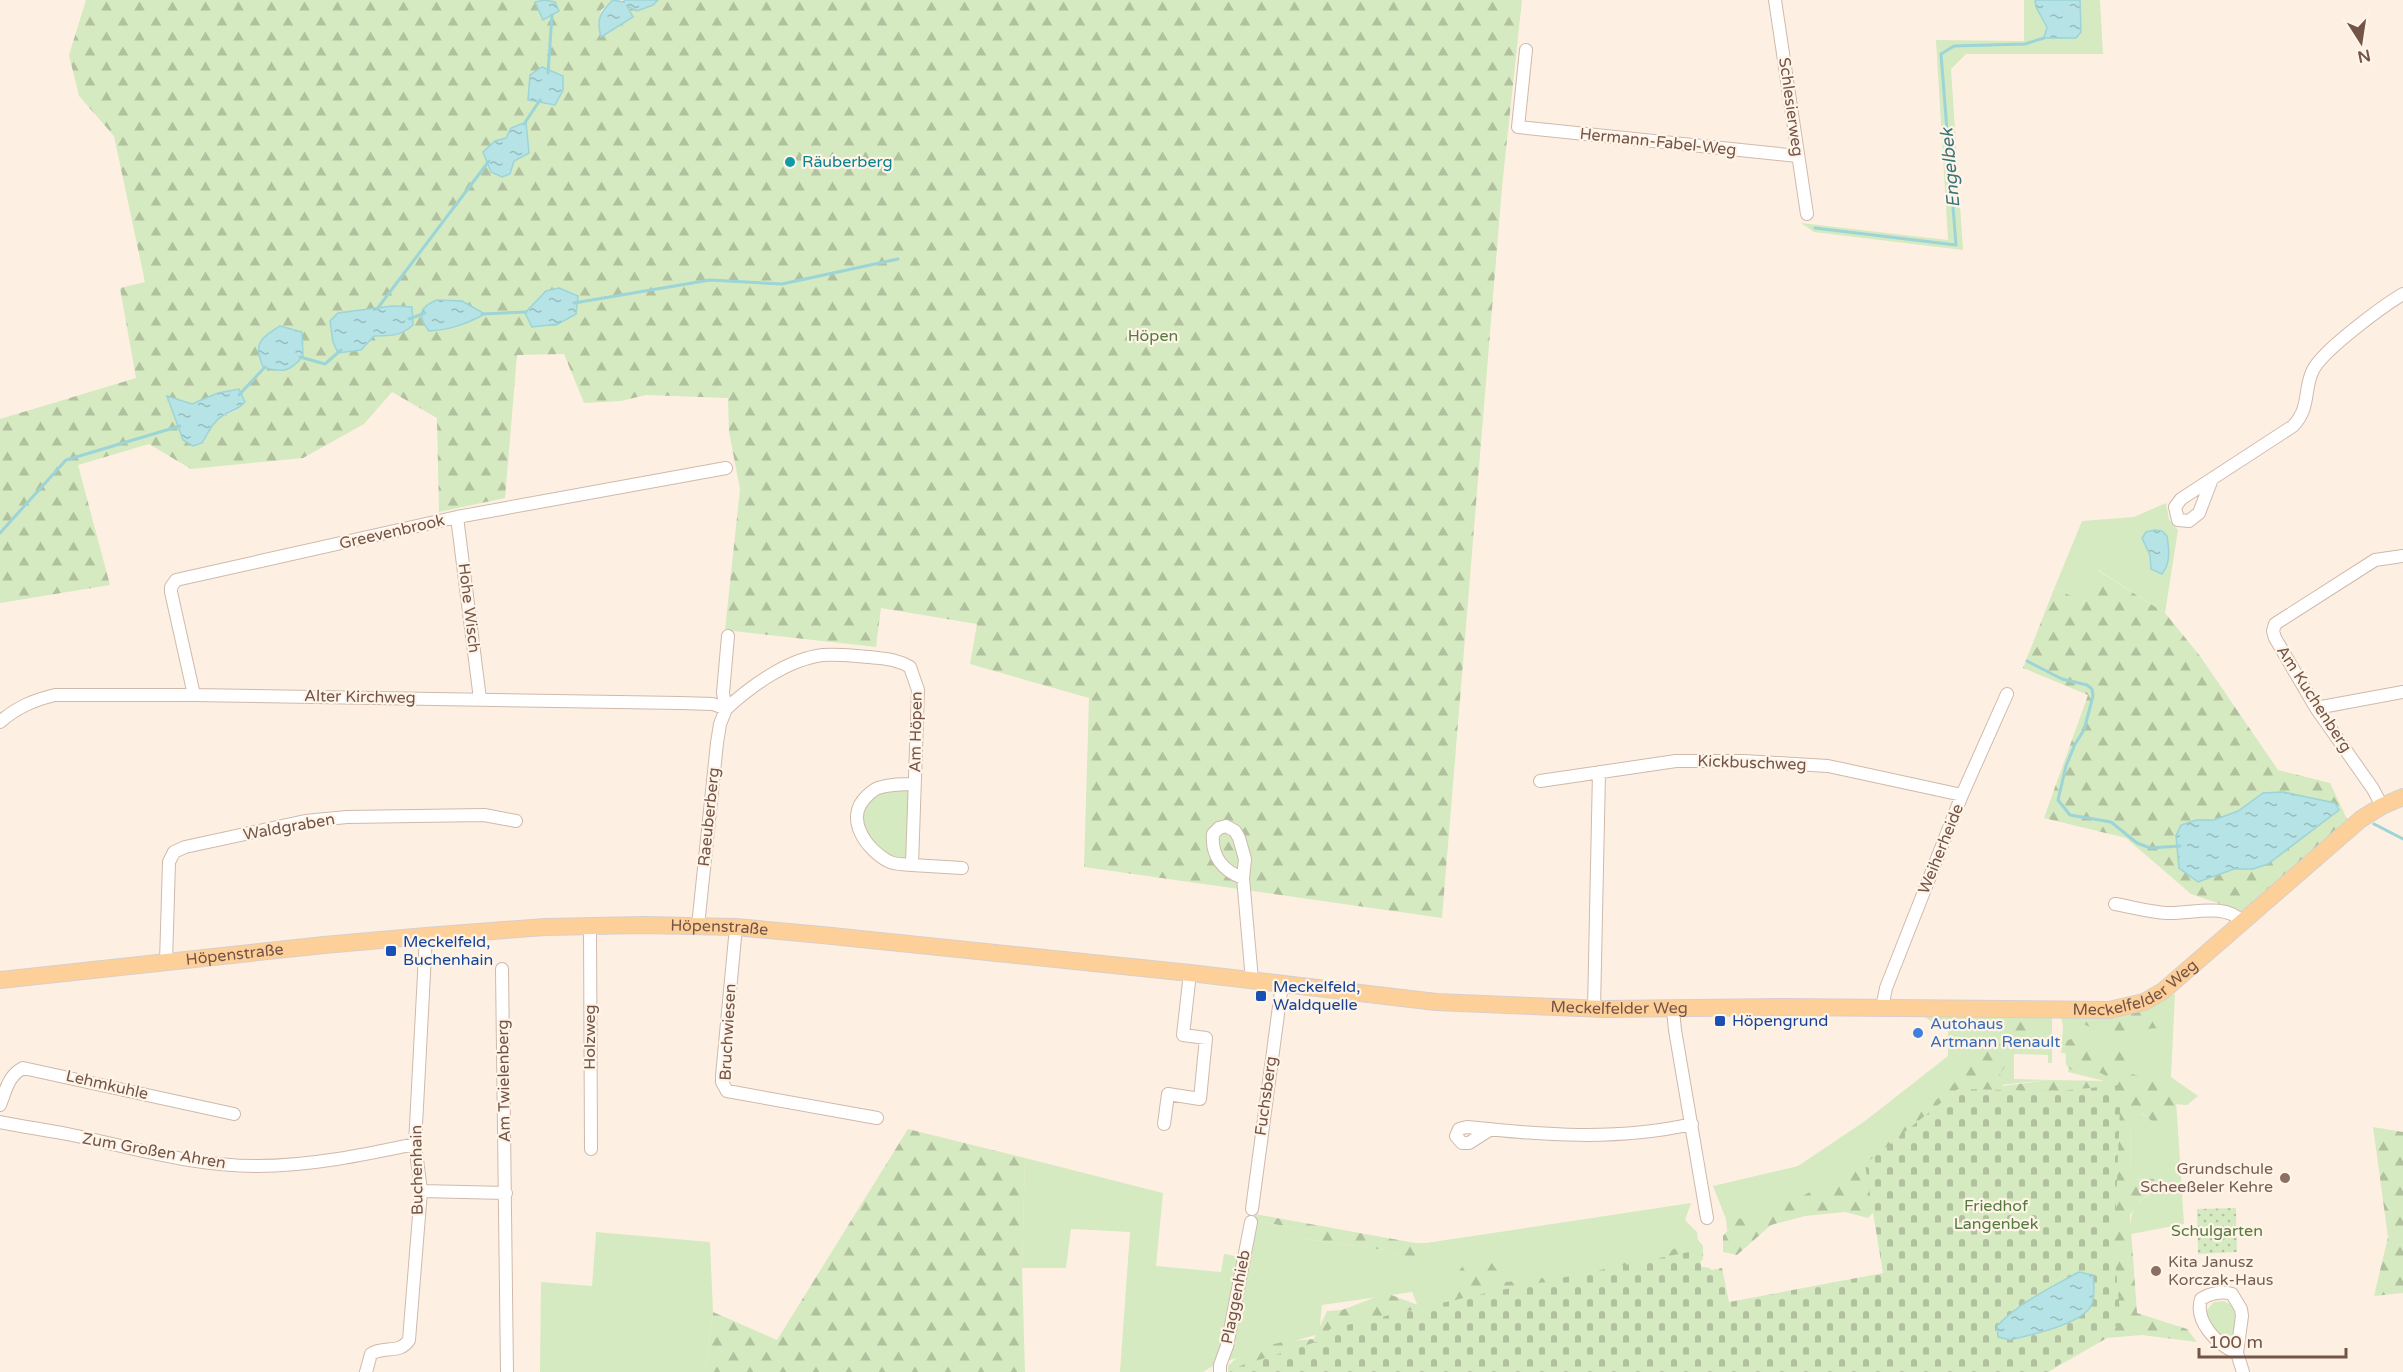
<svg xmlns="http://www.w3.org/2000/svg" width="2403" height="1372" font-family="'Varela Round',sans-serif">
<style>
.green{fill:#d5eac0}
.forest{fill:url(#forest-firs);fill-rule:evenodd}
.cemetery{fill:url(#cemetery-stones)}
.garden{fill:url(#garden-dots)}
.water{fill:url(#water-ripples);stroke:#9cd4d8;stroke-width:1.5}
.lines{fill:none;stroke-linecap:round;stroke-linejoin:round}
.stream{stroke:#9cd4d8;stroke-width:3}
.minor-casing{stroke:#d0b9ab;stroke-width:14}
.major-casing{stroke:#d8cfcc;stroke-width:18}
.minor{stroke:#fff;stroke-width:12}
.major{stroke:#fdd099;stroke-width:16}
.culture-dot{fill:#0f9aa8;stroke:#fff4e8;stroke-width:2}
.transit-dot{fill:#1a4fb4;stroke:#fff4e8;stroke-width:2}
.shop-dot{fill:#3f7fe0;stroke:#fff4e8;stroke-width:2}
.education-dot{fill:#8d6e63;stroke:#fff4e8;stroke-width:2}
.labels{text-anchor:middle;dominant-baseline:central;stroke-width:4.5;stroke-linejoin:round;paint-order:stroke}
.street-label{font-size:16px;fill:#755448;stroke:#fff4e8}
.culture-label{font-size:16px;fill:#0d838f;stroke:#fff4e8;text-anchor:start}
.park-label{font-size:16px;fill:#557b40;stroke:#fff4e8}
.transit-label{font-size:16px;fill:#164399;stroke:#fff4e8;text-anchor:start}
.shop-label{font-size:16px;fill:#366cbe;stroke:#fff4e8;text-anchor:start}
.education-label{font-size:16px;fill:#785e54;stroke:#fff4e8;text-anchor:end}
.water-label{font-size:18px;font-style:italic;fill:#3c757b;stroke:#fff4e8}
</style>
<defs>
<pattern id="forest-firs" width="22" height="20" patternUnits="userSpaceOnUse" patternTransform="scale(1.5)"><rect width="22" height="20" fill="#d5eac0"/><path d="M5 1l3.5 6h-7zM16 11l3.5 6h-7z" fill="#b1c09e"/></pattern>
<pattern id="cemetery-stones" width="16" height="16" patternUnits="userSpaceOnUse" patternTransform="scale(1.5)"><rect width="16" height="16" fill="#d5eac0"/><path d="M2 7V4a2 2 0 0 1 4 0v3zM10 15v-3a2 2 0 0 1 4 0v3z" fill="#b1c09e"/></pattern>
<pattern id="garden-dots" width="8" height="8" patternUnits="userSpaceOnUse" patternTransform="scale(1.5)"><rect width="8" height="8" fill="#d5eac0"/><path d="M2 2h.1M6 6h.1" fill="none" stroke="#b1c09e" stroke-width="1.8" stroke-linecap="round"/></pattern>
<pattern id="water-ripples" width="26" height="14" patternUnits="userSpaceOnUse" patternTransform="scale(1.5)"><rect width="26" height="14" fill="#b6e3e6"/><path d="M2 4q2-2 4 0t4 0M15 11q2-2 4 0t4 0" fill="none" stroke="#99bbbc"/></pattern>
</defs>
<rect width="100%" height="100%" fill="#fdf0e2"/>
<path class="green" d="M2024 0H2100L2103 54H1966L1951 69 1963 250 1814 232 1801 223 1948 240 1936 40 2024 41Z
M2166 503 2169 519 2178 530 2165 613 2098 570 2085 601 2054 589 2082 521 2134 517Z
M914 785 912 865 891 862 859 829 863 800 876 789Z
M2175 994 2171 1077 2198 1096 2187 1105 2172 1104 2121 1085 2068 1072V1053H2061L2064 1015 2151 1003Z
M1948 1014H2052V1063H2048V1055L2014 1054V1079L2049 1080 1958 1089 1815 1198 1727 1230 1726 1219 1713 1186 1798 1166 1865 1121 1948 1056Z
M2141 1113 2157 1124 2177 1115 2184 1224 2131 1234C2130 1213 2132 1206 2150 1194L2154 1179 2131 1180 2130 1118Z
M1025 1158 1163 1193 1156 1266 1221 1272 1224 1254 1247 1258 1253 1220 1296 1228 1306 1239 1385 1250 1412 1260 1431 1251 1426 1243 1691 1203 1685 1220 1697 1232 1699 1250 1419 1309 1412 1292 1322 1305 1319 1334 1216 1364 1203 1372H1120L1130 1232 1071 1229 1066 1268H1022Z
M596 1232 710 1242 713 1312 705 1372H540L541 1282 592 1286Z
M2224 1301 2234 1306 2237 1317 2236 1342H2228L2208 1321 2206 1311 2214 1302Z"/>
<path class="forest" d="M86 0H544L535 2H555L545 0H613L601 10 598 24 626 5H653L658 0H1522L1502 187 1442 918 1084 867 1089 698 970 664 977 624 881 608 876 647 725 630 740 489 729 432 728 398 646 395 621 401 584 403 564 354 517 355 505 498 439 512 437 418 392 392 364 424 303 458 191 469 149 444 78 465 110 585 0 603V419L136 378 120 288 145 282 114 136 79 96 69 55ZM526 122 510 174 495 141 505 138 512 128ZM167 397 192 404 238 410C217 417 212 425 202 443Z
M2097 570 2165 613 2200 656 2278 770 2330 783 2347 819 2244 912 2191 894 2126 838 2044 818 2088 695 2023 668 2054 589 2085 601ZM2263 793 2253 869H2234L2198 882 2196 820C2226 821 2240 810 2263 793Z
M2153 1006 2162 1014 2158 1028 2135 1030 2118 1038 2083 1024 2063 1026 2060 1014Z
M2050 1016 2051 1025 2038 1030 2039 1038 2051 1041 2044 1052 2025 1053 2005 1029 1992 1031 2010 1061 1999 1074 2007 1080 2002 1086 2049 1080 2111 1081 2132 1074 2155 1081 2169 1094 2176 1103 2177 1115 2157 1125 2142 1113 2130 1118 2131 1180 2154 1179 2157 1187 2140 1201 2130 1215 2137 1313 2187 1329 2197 1342 2142 1335 2107 1338 2048 1372 1884 1201 1868 1218 1845 1212 1805 1216 1771 1225 1737 1255 1723 1252V1236L1736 1220 1801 1197 1845 1172 1884 1142 1901 1119 1933 1103 1973 1065 1978 1045 1971 1031 1935 1024 1925 1017Z
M2080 1036 2096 1045 2099 1062 2105 1061 2111 1052 2125 1047 2135 1056 2129 1063 2108 1077 2084 1064 2075 1073 2066 1065 2065 1041Z
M2373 1127 2403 1132V1293L2374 1296 2388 1237Z
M908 1129 1025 1158 1022 1268 1025 1372H705L713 1312 777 1340Z
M1255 1214 1415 1243H1426L1431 1251 1422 1259 1412 1260 1385 1250 1306 1239 1296 1228 1253 1220Z
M1698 1240 1703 1246V1259L1696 1266 1710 1268 1721 1284 1257 1372H1228V1366L1244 1351 1283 1342 1314 1339 1327 1311 1342 1310 1386 1293 1431 1310 1457 1297 1452 1280 1469 1258 1489 1259 1505 1282 1531 1280 1574 1272 1594 1277 1619 1264 1655 1256Z"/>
<path class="cemetery" d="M2121 1085 2115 1226 2113 1240 2121 1323 2048 1372H1230V1369L1319 1341 1330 1329 1472 1296 1699 1250 1702 1272 1722 1268 1729 1302 1883 1273 1865 1164 1958 1089 2058 1091Z"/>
<path class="garden" d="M2236 1208 2237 1252 2198 1254 2197 1209Z"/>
<path class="water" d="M545 0 555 2 559 11 543 20 535 2Z
M613 0 624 2V0H658L653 5 637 11 627 6 633 17 601 37C596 20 600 12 613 0Z
M2035 0H2080L2081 32 2076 38H2044L2047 27 2036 7Z
M542 67 563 76V90L555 105 528 100 530 75Z
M526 122 529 153 514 161 510 174 502 177 491 172 483 152 495 141 506 138 511 128Z
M559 288 578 296 576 314 558 324 532 327 525 313 546 291Z
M437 300 462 301 485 314C466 324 450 330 429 331 417 316 419 307 437 300Z
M392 306 412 307 413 325C401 336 391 336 374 336L361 350 338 353 333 342 330 321 338 313Z
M280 326 302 332 303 356C290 372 283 373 263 367 253 343 260 339 280 326Z
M239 389 245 402C237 411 233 409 224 415 213 421 208 433 202 443L193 446 183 440 167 396 192 404 218 393Z
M2155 530 2162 531 2167 536C2169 549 2171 563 2162 574L2151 569 2150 555 2142 538 2146 532Z
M2283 792 2335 803 2339 810 2268 864 2253 869H2234L2198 882 2179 868 2176 836 2181 825 2196 820H2214L2238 811 2263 793Z
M2079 1272 2093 1275C2094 1284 2095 1295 2092 1304 2084 1324 2030 1335 2010 1340L1998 1337 1997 1326C2019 1303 2051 1287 2079 1272Z"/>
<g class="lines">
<path class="stream" d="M548 73 552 15
M524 124 540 100
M1815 228 1956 245 1941 54 1954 46 2025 44 2044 38
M574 303 710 280 782 284 898 259
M377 309 489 161
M482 314 526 312
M409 319 425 313
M300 357 325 364 341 350
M239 395 265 367
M0 533 66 460 180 426
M2027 661 2062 679 2087 685 2092 689 2093 696 2084 730 2075 744 2066 766 2058 800 2070 815 2111 822 2137 843 2150 848 2180 846
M2374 824 2403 839"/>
<defs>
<path id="minor" d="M1775 0 1807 214
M1526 50 1518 127 1798 156
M2212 479 2199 513 2189 521 2178 520 2175 507 2181 499 2293 426C2311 407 2303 390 2313 370 2323 350 2383 306 2403 294
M457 517 480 699
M194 695 171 592V587L176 580 457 517 726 468
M2316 708 2403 692
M726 709C751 686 788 659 823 655 839 654 855 656 870 657 885 659 897 659 910 667L918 690 912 865C904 864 895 865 888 861 867 850 843 818 867 796 870 793 873 790 878 788 890 784 902 784 915 784
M0 722C17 707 34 700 55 695H194L680 703 713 704 726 709
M1540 781 1676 761H1744L1828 766 1962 795
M2382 806 2373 789 2316 708 2275 638 2273 631 2275 624 2375 560 2403 556
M912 865 962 868
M1243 878C1223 871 1211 856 1213 834L1219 828 1226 826 1235 831 1239 838 1245 859 1243 878 1252 980
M2115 904C2132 907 2150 912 2167 913 2192 914 2224 902 2243 922
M590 926 591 1149
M698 926 717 743 720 724 726 709 723 693 728 636
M736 927 722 1076V1082L727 1091 877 1118
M166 962 169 862 174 852 185 847 305 821 347 817 484 815 516 821
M502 969 507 1372
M1882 1008 1886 988 1962 795 2007 694
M1594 1009 1599 772
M1673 1010 1675 1030 1707 1218
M0 1105C6 1090 8 1076 23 1068L234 1114
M0 1122C24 1127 48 1130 72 1135 133 1148 194 1166 257 1166 310 1166 363 1155 415 1144
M1164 1124 1168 1094 1200 1099 1206 1038 1183 1035 1190 973
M1491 1129 1469 1143H1462L1456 1136 1459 1129 1467 1127C1542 1135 1618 1141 1692 1124
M421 1191 506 1193
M1252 1209 1282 984
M2237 1353C2217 1345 2194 1321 2201 1299 2210 1293 2222 1291 2232 1294L2241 1309 2242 1316 2237 1353 2243 1372
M366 1372 371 1354C384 1345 399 1355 409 1340L421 1191 415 1144 426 936
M1220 1372V1365L1227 1346 1251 1222"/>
<g id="major">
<path id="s1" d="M0 980 324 945 426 936 545 927 644 925 736 927 822 935 1190 973 1436 1002 1605 1009 1785 1007 2109 1010 2144 1002 2163 991 2361 819 2382 806 2403 797"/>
</g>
</defs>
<use href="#minor" class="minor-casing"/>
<use href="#major" class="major-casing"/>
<use href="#minor" class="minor"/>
<use href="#major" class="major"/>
</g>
<circle class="culture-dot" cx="790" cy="162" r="6"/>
<g class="transit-dot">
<rect x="385" y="945" width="12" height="12" rx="3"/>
<rect x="1255" y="990" width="12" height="12" rx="3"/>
<rect x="1714" y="1015" width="12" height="12" rx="3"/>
</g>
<circle class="shop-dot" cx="1918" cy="1033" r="6"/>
<g class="education-dot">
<circle cx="2285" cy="1178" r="6"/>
<circle cx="2156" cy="1271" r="6"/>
</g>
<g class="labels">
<g class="street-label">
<text transform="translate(1791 107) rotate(82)">Schlesierweg</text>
<text transform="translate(1658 142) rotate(6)">Hermann-Fabel-Weg</text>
<text transform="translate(392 532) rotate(-13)">Greevenbrook</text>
<text transform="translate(469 608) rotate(83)">Hohe Wisch</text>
<text transform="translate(360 697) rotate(1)">Alter Kirchweg</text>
<text transform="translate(2314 699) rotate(57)">Am Kuchenberg</text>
<text transform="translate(916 732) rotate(-89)">Am Höpen</text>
<text transform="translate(1752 763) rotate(2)">Kickbuschweg</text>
<text transform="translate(709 817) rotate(-84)">Raeuberberg</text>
<text transform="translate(289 827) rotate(-10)">Waldgraben</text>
<text transform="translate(1941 849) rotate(-68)">Weiherheide</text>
<text stroke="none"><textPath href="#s1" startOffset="722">Höpenstraße</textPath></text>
<text stroke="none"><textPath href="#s1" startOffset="236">Höpenstraße</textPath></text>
<text stroke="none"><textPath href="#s1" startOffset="2148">Meckelfelder Weg</textPath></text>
<text stroke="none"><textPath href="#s1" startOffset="1626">Meckelfelder Weg</textPath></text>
<text transform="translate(728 1032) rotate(-87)">Bruchwiesen</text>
<text transform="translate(590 1037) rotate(-90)">Holzweg</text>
<text transform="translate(504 1081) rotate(-91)">Am Twielenberg</text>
<text transform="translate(107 1085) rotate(13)">Lehmkuhle</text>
<text transform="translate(1266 1096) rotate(-82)">Fuchsberg</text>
<text transform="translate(154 1151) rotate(10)">Zum Großen Ahren</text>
<text transform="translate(417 1170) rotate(-91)">Buchenhain</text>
<text transform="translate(1236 1297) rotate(-79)">Plaggenhieb</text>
</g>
<g class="culture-label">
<text x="802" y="162">Räuberberg</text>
</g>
<g class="park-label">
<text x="1153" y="336">Höpen</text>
<text x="1996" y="1206">Friedhof<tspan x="1996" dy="18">Langenbek</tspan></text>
<text x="2217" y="1231">Schulgarten</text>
</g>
<g class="transit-label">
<text x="403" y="942">Meckelfeld,<tspan x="403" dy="18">Buchenhain</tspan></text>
<text x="1273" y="987">Meckelfeld,<tspan x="1273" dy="18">Waldquelle</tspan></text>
<text x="1732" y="1021">Höpengrund</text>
</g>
<g class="shop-label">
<text x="1930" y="1024">Autohaus<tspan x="1930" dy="18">Artmann Renault</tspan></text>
</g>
<g class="education-label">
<text x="2273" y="1169">Grundschule<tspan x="2273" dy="18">Scheeßeler Kehre</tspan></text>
<text x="2168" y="1262" text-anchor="start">Kita Janusz<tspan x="2168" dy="18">Korczak-Haus</tspan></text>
</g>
<g class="water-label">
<text transform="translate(1950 168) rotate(-95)">Engelbek</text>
</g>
</g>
<g transform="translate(2361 42) rotate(168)" stroke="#fff4e8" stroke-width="4.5" paint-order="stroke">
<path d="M0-4.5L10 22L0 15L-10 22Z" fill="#755448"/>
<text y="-9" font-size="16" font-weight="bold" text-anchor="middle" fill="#755448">N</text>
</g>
<path d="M2199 1348v9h147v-9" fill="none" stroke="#755448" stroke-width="3"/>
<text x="2208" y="1348" font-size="18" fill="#755448" stroke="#fff4e8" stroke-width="4.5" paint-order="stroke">100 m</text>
</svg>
